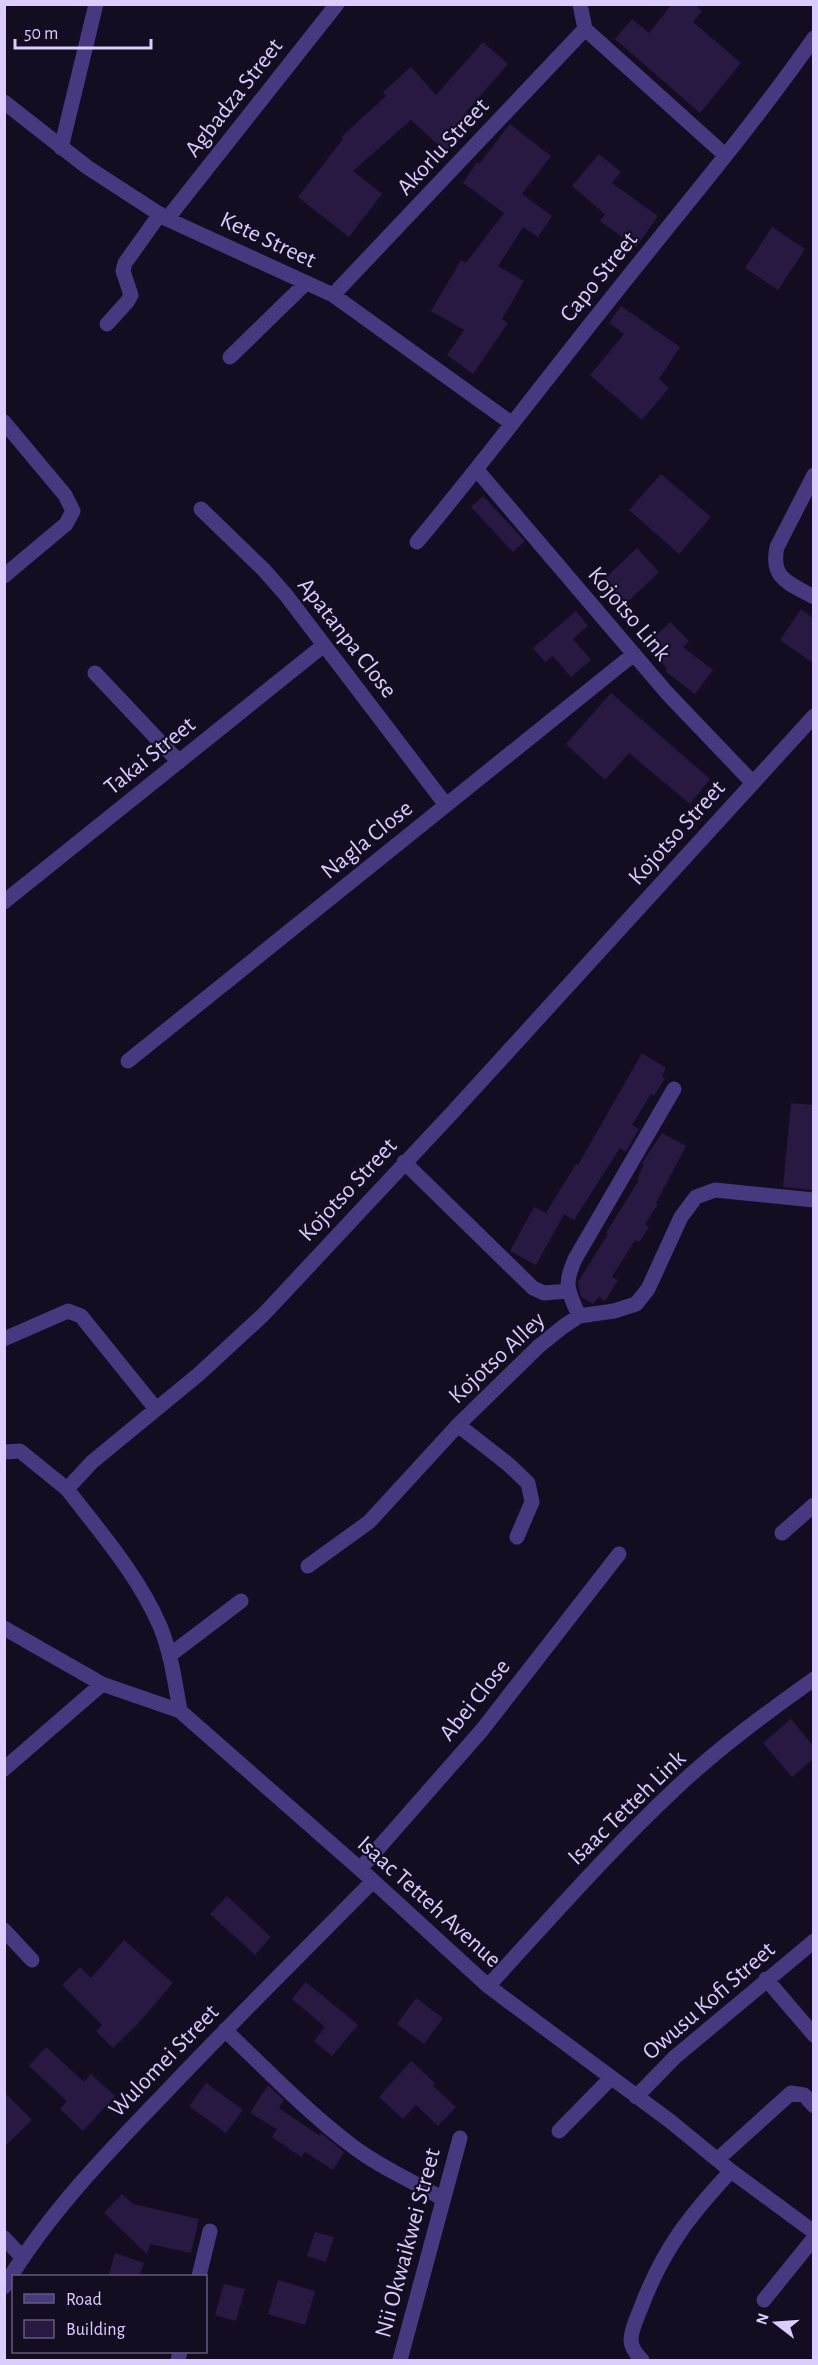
<svg xmlns="http://www.w3.org/2000/svg" width="818" height="2365" font-family="'Alegreya Sans',sans-serif">
<style>
.building{fill:#281942}
.lines{fill:none;stroke-linecap:round;stroke-linejoin:round}
.minor{stroke:#473880;stroke-width:15}
.labels{text-anchor:middle;dominant-baseline:central;stroke-width:4.5;stroke-linejoin:round;paint-order:stroke}
.street-label{font-size:24px;fill:#dbcdff;stroke:#140d21}
</style>
<rect width="100%" height="100%" fill="#140d21"/>
<path class="building" d="M672 4H694L702 11 693 22 741 63 700 113 615 39 632 19 649 33Z
M483 42 508 64 466 112 475 120 446 152 411 120 353 171 382 194 349 237 298 197 343 139 341 137 386 96 383 92 411 67 436 95Z
M510 124 551 156 522 194 552 216 538 237 523 227 498 266 524 281 502 319 508 323 473 374 447 355 464 330 431 311 461 260 466 263 504 213 463 183 477 162 479 164Z
M599 154 621 172 612 183 658 216 636 247 600 221 605 214 572 186Z
M772 227 805 249 778 290 745 268Z
M621 306 680 347 659 379 669 388 642 420 590 375 624 334 609 323Z
M661 474 711 517 679 554 629 510Z
M483 496 525 541 513 552 471 507Z
M637 548 659 572 619 610 597 586Z
M801 609 813 618V663L780 640Z
M576 611 588 626 573 639 591 660 571 677 553 656 545 662 533 648Z
M670 622 689 641 683 647 713 670 695 694 665 671 667 668 645 646Z
M611 693 710 779 690 804 629 753 605 780 566 744Z
M642 1053 666 1068 662 1076 665 1078 654 1096 651 1094 632 1125 639 1129 626 1152 620 1148 574 1220 564 1214 536 1265 510 1251 534 1207 546 1213 576 1164 578 1165Z
M791 1103 813 1105V1190L783 1187Z
M662 1133 686 1146 656 1203 658 1204 645 1224 649 1227 639 1242 635 1240 612 1277 618 1280 605 1301 599 1297 593 1304 581 1297 578 1282 608 1234 606 1233 639 1180 637 1179 644 1165 642 1163Z
M791 1719 813 1746V1759L792 1777 763 1743Z
M227 1896 271 1937 255 1955 210 1914Z
M124 1940 173 1983 136 2026 113 2048 96 2031 102 2025 62 1985 80 1967 91 1978Z
M306 1982 358 2025 332 2056 314 2041 325 2027 292 1999Z
M416 1998 443 2018 424 2044 397 2024Z
M46 2047 84 2082 91 2074 115 2096 83 2131 60 2109 67 2101 29 2066Z
M411 2061 435 2083 433 2086 456 2107 438 2126 416 2105 403 2119 379 2097Z
M206 2083 243 2110 226 2133 189 2106Z
M268 2085 284 2100 279 2108 320 2136 321 2133 344 2152 333 2170 305 2152 301 2157 272 2137 277 2129 250 2113Z
M4 2092 32 2120 4 2147Z
M122 2194 133 2204 199 2219 191 2253 150 2244 147 2254 104 2213Z
M315 2232 334 2237 326 2262 307 2256Z
M115 2253 144 2263 139 2277H108Z
M278 2280 315 2291 305 2325 268 2314Z
M224 2284 245 2289 236 2321 215 2315Z"/>
<g class="lines">
<path class="minor" d="M580 4 585 29 725 155
M4 102 87 167 167 219 333 295 511 423
M61 148 96 4
M167 219 337 4
M333 295 585 29
M107 324 127 302 131 295 123 271 125 263 160 214
M230 357 306 283
M4 422 65 495 73 511 66 524 4 576
M477 470 667 693 753 783
M814 475 777 547C770 579 789 583 814 597
M201 509 264 570 286 595 446 805
M417 542C484 462 547 378 612 297 680 211 751 128 814 38
M95 673 179 762
M4 902 324 645
M128 1061 634 654
M404 1162 533 1288 544 1293 568 1291
M579 1316C568 1290 563 1286 575 1259L674 1089
M4 1339 68 1311 81 1316 156 1409
M458 1425 508 1464 528 1483 532 1502 517 1537
M4 1452 20 1451 67 1489
M782 1533 814 1505
M308 1566 369 1522 458 1425 539 1346 564 1326 579 1316 614 1311 636 1304 648 1289 681 1217 696 1197 715 1190 814 1200
M4 1628 102 1684 180 1711 360 1869 488 1986 670 2121 731 2171 814 2232
M170 1655 241 1601
M180 1711C175 1682 171 1653 160 1626 138 1575 100 1532 67 1489L92 1462 199 1374 264 1314 451 1114 814 716
M4 1769 102 1684
M360 1869 482 1730 619 1554
M4 1930 32 1960
M766 1979 814 2035
M488 1986C549 1920 608 1852 674 1790 717 1749 765 1714 814 1679
M225 2030C266 2069 306 2111 351 2145 379 2167 413 2181 443 2199
M636 2097 675 2057 814 1941
M559 2131 611 2078
M718 2159 791 2093 804 2095 814 2106
M4 2238 23 2258
M199 2276 210 2231
M4 2287C47 2215 105 2155 163 2095 232 2022 303 1952 373 1881
M764 2300 814 2238
M178 2360 180 2352
M400 2360 460 2138
M642 2360C637 2355 631 2348 631 2340 631 2329 638 2316 642 2305 664 2248 690 2215 731 2171"/>
</g>
<g class="labels">
<g class="street-label">
<text transform="translate(234 98) rotate(-52)">Agbadza Street</text>
<text transform="translate(443 147) rotate(-47)">Akorlu Street</text>
<text transform="translate(268 240) rotate(25)">Kete Street</text>
<text transform="translate(599 277) rotate(-51)">Capo Street</text>
<text transform="translate(629 614) rotate(50)">Kojotso Link</text>
<text transform="translate(347 638) rotate(52)">Apatanpa Close</text>
<text transform="translate(150 756) rotate(-39)">Takai Street</text>
<text transform="translate(677 833) rotate(-48)">Kojotso Street</text>
<text transform="translate(367 840) rotate(-39)">Nagla Close</text>
<text transform="translate(348 1190) rotate(-47)">Kojotso Street</text>
<text transform="translate(497 1358) rotate(-43)">Kojotso Alley</text>
<text transform="translate(475 1700) rotate(-51)">Abei Close</text>
<text transform="translate(627 1808) rotate(-44)">Isaac Tetteh Link</text>
<text transform="translate(429 1902) rotate(42)">Isaac Tetteh Avenue</text>
<text transform="translate(709 2001) rotate(-41)">Owusu Kofi Street</text>
<text transform="translate(164 2061) rotate(-46)">Wulomei Street</text>
<text transform="translate(408 2243) rotate(-75)">Nii Okwaikwei Street</text>
</g>
</g>
<rect width="818" height="2365" fill="none" stroke="#dbcdff" stroke-width="12"/>
<rect x="12" y="2275" width="195" height="78" fill="#140d21" stroke="#645a7a" stroke-width="1.5"/>
<rect x="24" y="2294" width="30" height="9" fill="#473880" stroke="#645a7a" stroke-width="1.5"/>
<text x="66" y="2305" font-size="18" fill="#dbcdff">Road</text>
<rect x="24" y="2320" width="30" height="18" fill="#281942" stroke="#645a7a" stroke-width="1.5"/>
<text x="66" y="2335" font-size="18" fill="#dbcdff">Building</text>
<g transform="translate(776 2323) rotate(287)" stroke="#140d21" stroke-width="4.5" paint-order="stroke">
<path d="M0-4.5L10 22L0 15L-10 22Z" fill="#dbcdff"/>
<text y="-9" font-size="16" font-weight="bold" text-anchor="middle" fill="#dbcdff">N</text>
</g>
<path d="M15 39v9h136v-9" fill="none" stroke="#dbcdff" stroke-width="3"/>
<text x="24" y="39" font-size="18" fill="#dbcdff" stroke="#140d21" stroke-width="4.5" paint-order="stroke">50 m</text>
</svg>
